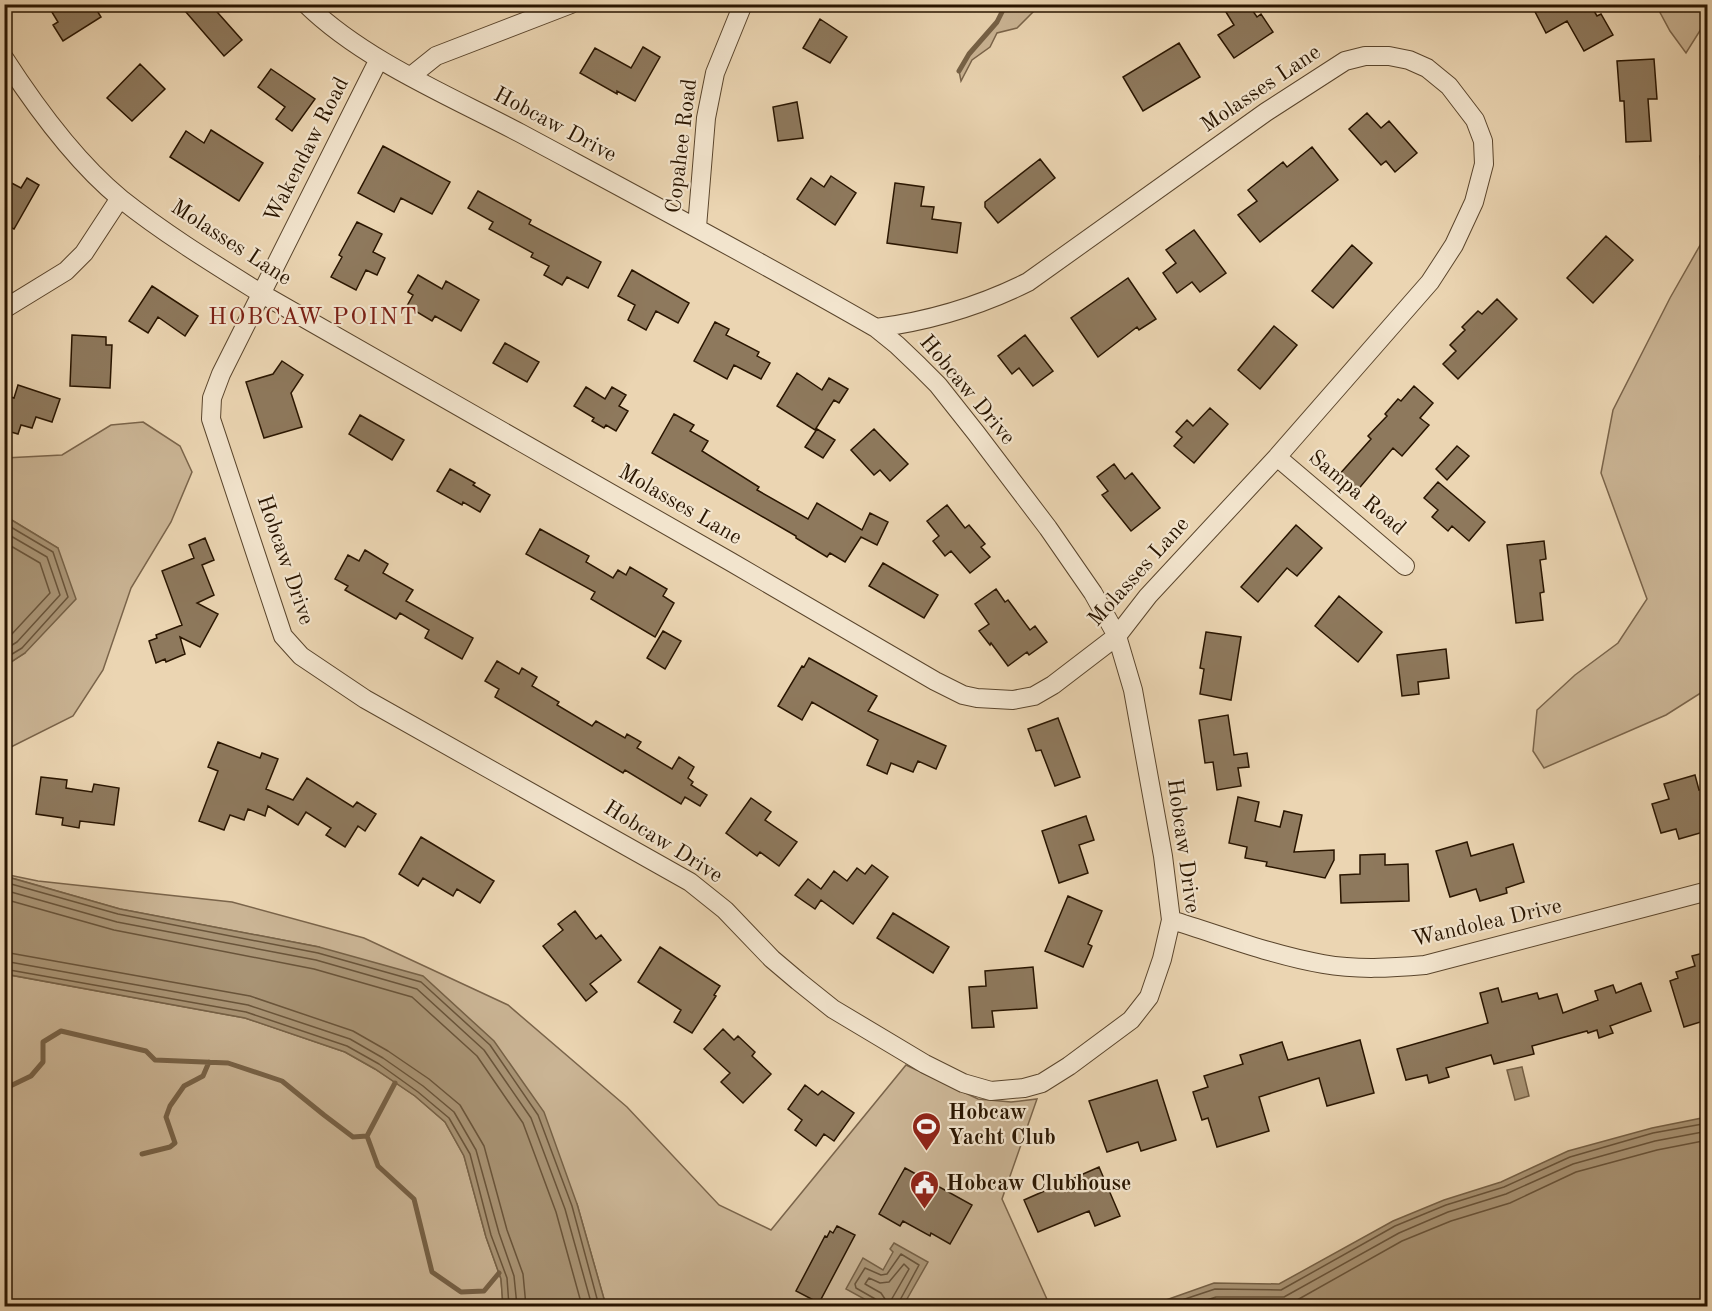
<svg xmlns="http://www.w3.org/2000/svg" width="1712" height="1311" font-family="'Old Standard TT',serif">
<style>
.green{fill:#cab494;stroke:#7a644a;stroke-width:1.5}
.water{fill:#a99475;stroke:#766146;stroke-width:1.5}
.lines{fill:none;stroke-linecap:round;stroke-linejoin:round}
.shore{stroke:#69543a;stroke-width:1.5}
.stream{stroke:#766146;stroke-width:5}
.building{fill:#8e795d;stroke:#291500;stroke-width:1.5}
.minor-casing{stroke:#5a452c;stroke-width:20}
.minor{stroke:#f2e4cd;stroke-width:18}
.labels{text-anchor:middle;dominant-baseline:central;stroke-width:4.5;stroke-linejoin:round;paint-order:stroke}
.street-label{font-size:22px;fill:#291500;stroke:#f2e4cd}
.poi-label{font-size:22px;font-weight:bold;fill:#291500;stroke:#f2e4cd;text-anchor:start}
.neighbourhood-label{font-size:24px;letter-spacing:1.5px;fill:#7a1f14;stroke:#f2e4cd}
</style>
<rect width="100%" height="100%" fill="#ebd5b2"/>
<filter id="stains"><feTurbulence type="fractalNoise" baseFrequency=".00333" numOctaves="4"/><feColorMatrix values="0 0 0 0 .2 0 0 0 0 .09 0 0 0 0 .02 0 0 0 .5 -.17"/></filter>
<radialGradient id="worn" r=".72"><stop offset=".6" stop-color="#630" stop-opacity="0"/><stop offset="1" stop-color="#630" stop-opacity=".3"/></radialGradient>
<path class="green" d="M1006 5H1040L1017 28 997 33 990 47 972 60 961 81 959 71 969 54 997 22Z
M1656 5H1707V28L1701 29 1686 53 1670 31Z
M1707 149V689L1666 715 1544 768 1533 751 1537 710 1575 675 1618 643 1647 599 1601 473 1613 410 1670 298 1707 233 1700 156Z
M143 422 180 446 192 472 171 522 131 588 103 670 73 716 5 750 4 666 25 653 58 548 5 516V458L62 455 111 425Z
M4 874 38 881 232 902 364 938 508 1005 627 1107 719 1205 771 1230 906 1065 978 1099 1011 1102 1037 1099 1002 1199 1050 1306H606L577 1204 319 947 120 909 5 876Z
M4 974 245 1018 345 1052 375 1069 415 1096 445 1122 464 1156 486 1237 501 1279 503 1306H5Z"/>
<path class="water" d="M5 516 58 548 76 599 25 653 5 666Z
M4 876 120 909 319 947 423 976 494 1041 544 1112 577 1204 606 1306H503L501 1279 486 1237 464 1156 445 1122 415 1096 375 1069 345 1052 245 1018 5 974Z
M1522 1067 1529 1096 1515 1100 1507 1070Z
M1707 1117V1306H1133L1166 1300 1214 1283 1279 1284 1393 1221 1444 1200 1501 1182 1568 1151 1652 1128Z
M894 1243 928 1262 903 1306H877L846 1289 863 1258 883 1270 893 1252 890 1249Z"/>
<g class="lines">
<path class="shore" d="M4 523 53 552 68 597 22 648 4 659
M4 532 47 557 60 595 17 642 4 650
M4 542 40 563 50 593 11 635 4 639
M4 882 118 914 318 953 421 982 490 1045 538 1115 572 1206 599 1306
M4 890 117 922 316 960 417 989 484 1050 531 1118 565 1209 592 1306
M4 899 114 930 314 969 412 997 477 1056 523 1123 556 1212 582 1306
M4 952 250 996 353 1031 388 1051 429 1079 460 1105 484 1146 507 1230 523 1274 526 1306
M4 961 248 1005 350 1039 383 1058 423 1086 454 1112 476 1150 499 1233 514 1276 517 1306
M4 969 246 1012 347 1046 379 1064 418 1092 449 1118 470 1154 491 1235 507 1278 509 1306
M904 1264 909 1269 890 1302H887L881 1293 865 1284 869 1278 880 1283 889 1282Z
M879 1306 877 1300 856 1288 855 1284 865 1268 881 1275 887 1274 901 1254 919 1265 899 1302 898 1306
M1164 1306 1215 1289 1281 1290 1395 1226 1446 1205 1504 1187 1570 1157 1653 1133 1708 1123
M1188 1306 1216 1297H1284L1399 1233 1448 1212 1506 1194 1573 1164 1655 1141 1708 1131
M1280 1306 1290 1304 1402 1241 1451 1221 1510 1203 1576 1172 1657 1150 1708 1140"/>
<path class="stream" d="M959 71 969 54 997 22 1006 4
M4 1089 31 1076 43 1062V1042L61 1031 146 1051 155 1060 228 1063 282 1081 324 1115 353 1137 367 1136 395 1083
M367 1136 378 1166 414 1199 432 1272 461 1292 484 1291 499 1273
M142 1154 170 1147 175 1143 166 1117 170 1106 184 1086 203 1076 209 1062"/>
</g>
<path class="building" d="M47 4H93L101 17 63 41 53 25 58 22Z
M179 4H210L242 40 224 56Z
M1221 4H1248L1257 17 1261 14 1273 32 1234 58 1218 35 1234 25Z
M1531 4H1590L1597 16 1601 14 1613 35 1584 51 1567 21 1546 33Z
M820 19 847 37 830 63 803 48Z
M1179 43 1200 77 1143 111 1123 77Z
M643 47 660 57 635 101 617 91V94L580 73 595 48 631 68Z
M1654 59 1657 99H1648L1651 141 1626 142 1624 101H1620L1617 61Z
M140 64 165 89 132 121 107 98Z
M271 69 315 99 292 131 276 119 285 107 258 87Z
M797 102 803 138 778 141 773 107Z
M1367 113 1381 128 1389 121 1417 153 1395 172 1386 161 1381 165 1349 129Z
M211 130 263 163 239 201 170 157 186 131 204 143Z
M383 146 450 182 432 214 401 198 394 212 358 193Z
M1312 147 1338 180 1260 242 1238 215 1257 201 1248 190 1283 162 1287 167Z
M1040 159 1055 178 998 223 985 207V202Z
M831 176 856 193 835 225 797 199 811 178 824 187Z
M27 178 39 185 14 229 4 224V179L21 188Z
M895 183 924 187 921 206 934 207 932 219 961 223 957 253 887 243Z
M478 191 531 220 529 224 601 262 588 288 567 277 562 285 544 275 549 266 531 257 533 253 489 229 493 222 468 208Z
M357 222 382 234 373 252 385 258 377 275 366 270 356 290 331 277 342 257 339 255Z
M1194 230 1226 273 1200 292 1192 282 1177 293 1163 273 1176 263 1166 250Z
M1606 236 1633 260 1593 303 1567 278Z
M1352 245 1372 263 1333 308 1312 291Z
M632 270 689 303 678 323 656 311 646 330 628 320 635 305 618 296Z
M418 275 442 289 446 281 479 300 461 331 435 316 432 321 407 306 413 295 408 292Z
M1128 278 1156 319 1139 330 1137 327 1098 357 1071 318Z
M152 286 198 316 185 336 158 317 148 333 129 321Z
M1497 299 1517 319 1458 379 1443 364 1456 351 1450 345 1465 330 1462 327 1478 311 1482 314Z
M715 322 729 329 726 335 759 352 757 356 770 363 761 379 734 365 727 379 694 361Z
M1274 326 1297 345 1260 389 1238 370Z
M72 335 106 337V345H112L110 388 70 386Z
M1025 335 1053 371 1033 386 1019 368 1012 374 998 356Z
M505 343 539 362 527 382 493 363Z
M282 361 303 375 291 393 302 427 264 438 246 382 273 374Z
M797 373 822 390 829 378 848 389 839 403 834 400 815 430 777 406Z
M18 385 60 399 52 422 36 417 32 428 21 425 18 434 4 430V395L14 398Z
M1414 386 1433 403 1420 418 1429 425 1402 456 1393 448 1356 492 1338 476 1371 439 1368 436 1387 416 1385 414 1398 399 1401 401Z
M586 387 605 399 612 387 626 395 619 406 628 411 616 431 606 425 604 428 592 421 594 418 574 406Z
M1210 408 1228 424 1194 463 1174 446 1182 437 1176 432 1187 420 1193 426Z
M674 414 694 425 690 431 708 441 702 451 759 487 757 490 808 519 817 503 862 530 870 513 888 522 877 545 861 537 845 562 830 553 827 557 796 538V536L652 453Z
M360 415 404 440 392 460 349 434Z
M817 429 835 440 823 458 805 447Z
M874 429 908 464 890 481 880 470 874 475 851 450Z
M1457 446 1469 456 1447 480 1436 469Z
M1114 464 1125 479 1132 473 1160 508 1131 531 1102 495 1108 491 1097 477Z
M450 469 475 483 473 485 490 495 480 512 463 502 462 505 437 491Z
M1438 482 1485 522 1469 541 1452 526 1448 531 1432 517 1438 510 1424 498Z
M947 505 965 528 969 525 985 544 981 547 990 557 970 573 951 551 945 556 933 541 939 536 927 521Z
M1296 525 1322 548 1297 576 1287 568 1258 602 1241 587Z
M540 529 589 556 586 562 613 578 618 570 626 575 630 567 667 589 663 596 674 603 655 637 591 599 595 592 526 554Z
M205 538 214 560 202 565 214 595 197 603 218 614 200 647 180 637 185 654 166 662 165 659 156 663 149 641 157 638 156 635 182 625 162 571 194 558 189 545Z
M1544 541 1546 559 1540 560 1544 592 1540 593 1543 620 1516 623 1507 545Z
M365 550 388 564 383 573 413 590 406 601 473 638 462 659 425 638 429 630 400 613 396 619 345 590 348 586 335 579 348 555 359 561Z
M883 563 938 595 924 618 869 586Z
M996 589 1005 602 1008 600 1030 630 1035 626 1047 642 1029 655 1027 652 1008 666 991 643 990 645 979 631 989 624 975 604Z
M1339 596 1382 632 1358 662 1315 626Z
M663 631 681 641 665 669 647 658Z
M1206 632 1241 637 1231 700 1200 694 1204 669 1200 668Z
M1446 649 1449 678 1418 682 1419 694 1402 696 1397 655Z
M809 658 877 696 868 711 946 746 936 769 918 761 913 772 891 763 887 774 867 765 878 740 812 702 802 720 778 706 802 666 804 667Z
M497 661 519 674 522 668 537 677 532 686 559 702 557 705 592 726 596 721 625 738 627 734 641 742 637 748 672 769 679 757 694 767 688 778 693 782 691 785 707 795 700 806 685 797 681 804 625 770 623 773 495 697 499 689 485 681Z
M1228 715 1234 755 1247 753 1249 767 1238 768 1241 786 1217 790 1213 762 1205 763 1199 720Z
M1058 718 1080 777 1055 786 1041 750 1036 751 1028 729Z
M218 742 260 758 262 753 278 759 266 789 293 800 307 778 353 807 357 802 376 814 365 831 358 826 345 847 326 835 331 828 306 812 298 825 268 806 265 816 248 809 244 820 230 815 224 830 199 821 218 771 208 767Z
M1695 775 1699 790 1707 787V831L1679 839 1676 829 1661 833 1652 804 1669 799 1664 784Z
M41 777 67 780 66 788 92 792 94 784 119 788 114 825 80 821 79 828 62 825 63 818 36 814Z
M1238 797 1259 802 1255 821 1280 827 1284 811 1302 815 1294 852 1334 850V860L1325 878 1266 866 1267 862 1245 858 1247 847 1229 843Z
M751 798 771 812 765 820 797 842 779 866 760 852 757 856 726 833Z
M1086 816 1094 840 1079 845 1088 873 1059 883 1042 831Z
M421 837 494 881 480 903 457 889 453 896 423 878 418 886 399 874Z
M1467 842 1471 856 1513 844 1524 882 1506 888 1507 893 1480 901 1476 889 1450 897 1436 851Z
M1385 854V865L1408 864 1409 901 1341 903 1340 875 1360 874V855Z
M872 865 888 877 853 924 821 900 815 909 795 895 808 879 821 889 834 871 847 881 857 868 865 874Z
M1068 896 1102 911 1088 944 1092 946 1083 967 1045 951Z
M575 911 596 939 601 935 621 960 590 984 597 992 586 1001 543 946 563 930 558 924Z
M893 913 949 947 933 973 877 938Z
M660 947 720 986 714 995 716 996 692 1033 674 1022 681 1010 638 982Z
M1707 952V1020L1684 1027 1670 981 1678 978 1676 972 1695 966 1692 956Z
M1033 967 1037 1008 992 1011 994 1027 972 1028 969 987 986 986 985 971Z
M1641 983 1651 1011 1610 1026 1613 1033 1599 1038 1597 1030 1588 1033 1587 1031 1532 1046 1534 1054 1494 1064 1491 1055 1446 1068 1449 1077 1429 1083 1427 1075 1406 1080 1397 1049 1488 1023 1480 993 1498 988 1502 1002 1537 993 1539 999 1557 994 1563 1013 1598 1000 1595 991 1613 985 1616 993Z
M723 1029 734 1040 738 1036 755 1052 752 1056 771 1074 743 1103 721 1082 730 1073 704 1049Z
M1360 1040 1374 1093 1327 1106 1319 1078 1259 1097 1269 1131 1217 1147 1208 1118 1202 1120 1193 1092 1208 1087 1204 1076 1243 1064 1240 1055 1282 1042 1288 1060Z
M1157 1080 1176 1140 1141 1151 1138 1142 1107 1152 1089 1101Z
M805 1085 818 1095 822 1091 854 1113 834 1141 824 1134 816 1146 795 1130 802 1120 788 1109Z
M1099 1167 1120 1216 1095 1226 1089 1211 1038 1232 1024 1200Z
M905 1168 972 1205 950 1244 931 1233 930 1236 903 1221 900 1226 879 1214Z
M837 1226 855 1235 819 1303 796 1291 825 1236 827 1237 830 1231 833 1233Z"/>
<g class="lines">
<defs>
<path id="minor" d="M306 4C363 60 450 96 520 133 639 197 758 260 876 328L897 345 919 366 938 385 976 433 1048 528 1093 593 1117 636 1133 690 1163 856 1171 920 1162 959 1149 997 1131 1020 1069 1066 1042 1083 1024 1088 991 1091 963 1083 925 1064 833 1009 798 981 772 959 725 910 690 882 365 699 301 656 283 636 211 419 212 398 221 374 379 59
M4 58C35 106 77 163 121 199 165 234 214 264 262 294L731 562 935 681 963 695 977 698 1013 700 1034 696 1053 685 1117 636 1148 596 1277 457 1430 282 1454 245 1474 202 1484 164 1483 141 1475 120 1449 86 1427 68 1409 60 1389 56H1365L1345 61 1266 112 1028 282C980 306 929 321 876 328
M411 76 436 56 571 4
M697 227 706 118 715 73 743 4
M4 309 66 271 84 253 120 198
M1277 457 1405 566
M1171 920C1221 935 1271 955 1323 964 1357 970 1391 968 1425 965L1708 891"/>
</defs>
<use href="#minor" class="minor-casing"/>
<use href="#minor" class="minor"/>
</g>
<defs>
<symbol id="stadium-pin" viewBox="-11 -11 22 30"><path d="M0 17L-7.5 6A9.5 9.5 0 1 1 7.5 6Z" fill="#8f2418" stroke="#f2e4cd"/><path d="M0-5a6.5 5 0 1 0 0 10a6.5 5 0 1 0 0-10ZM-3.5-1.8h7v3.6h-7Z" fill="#fff"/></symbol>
<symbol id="civic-pin" viewBox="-11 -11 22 30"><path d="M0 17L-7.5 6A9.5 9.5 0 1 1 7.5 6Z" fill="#8f2418" stroke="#f2e4cd"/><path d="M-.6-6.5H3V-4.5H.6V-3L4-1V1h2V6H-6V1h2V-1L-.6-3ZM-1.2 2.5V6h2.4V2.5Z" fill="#fff"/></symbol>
</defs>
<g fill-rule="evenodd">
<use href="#stadium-pin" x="910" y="1110" width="33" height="45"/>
<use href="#civic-pin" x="908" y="1168" width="33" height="45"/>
</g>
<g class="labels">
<g class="street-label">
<text transform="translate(1261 89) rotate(-34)">Molasses Lane</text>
<text transform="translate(555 125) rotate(28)">Hobcaw Drive</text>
<text transform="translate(682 146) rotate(-83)">Copahee Road</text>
<text transform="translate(307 150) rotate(-63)">Wakendaw Road</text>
<text transform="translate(231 243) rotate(33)">Molasses Lane</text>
<text transform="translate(967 390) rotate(50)">Hobcaw Drive</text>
<text transform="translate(1357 493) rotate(40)">Sampa Road</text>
<text transform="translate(680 505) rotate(30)">Molasses Lane</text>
<text transform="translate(285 560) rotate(71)">Hobcaw Drive</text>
<text transform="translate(1139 572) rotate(-48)">Molasses Lane</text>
<text transform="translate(663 842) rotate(32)">Hobcaw Drive</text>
<text transform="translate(1183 846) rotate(82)">Hobcaw Drive</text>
<text transform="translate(1487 923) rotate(-13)">Wandolea Drive</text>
</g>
<g class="poi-label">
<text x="948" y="1113">Hobcaw<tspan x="948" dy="25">Yacht Club</tspan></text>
<text x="946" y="1184">Hobcaw Clubhouse</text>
</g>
<g class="neighbourhood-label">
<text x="313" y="318">HOBCAW POINT</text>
</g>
</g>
<rect width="1712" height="1311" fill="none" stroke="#ebd5b2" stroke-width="24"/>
<rect x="6" y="6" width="1700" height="1299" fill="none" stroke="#291500" stroke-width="3"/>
<rect x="12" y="12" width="1688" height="1287" fill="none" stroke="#291500" stroke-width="1.5"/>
<rect width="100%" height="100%" filter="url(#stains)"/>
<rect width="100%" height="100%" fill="url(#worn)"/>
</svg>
